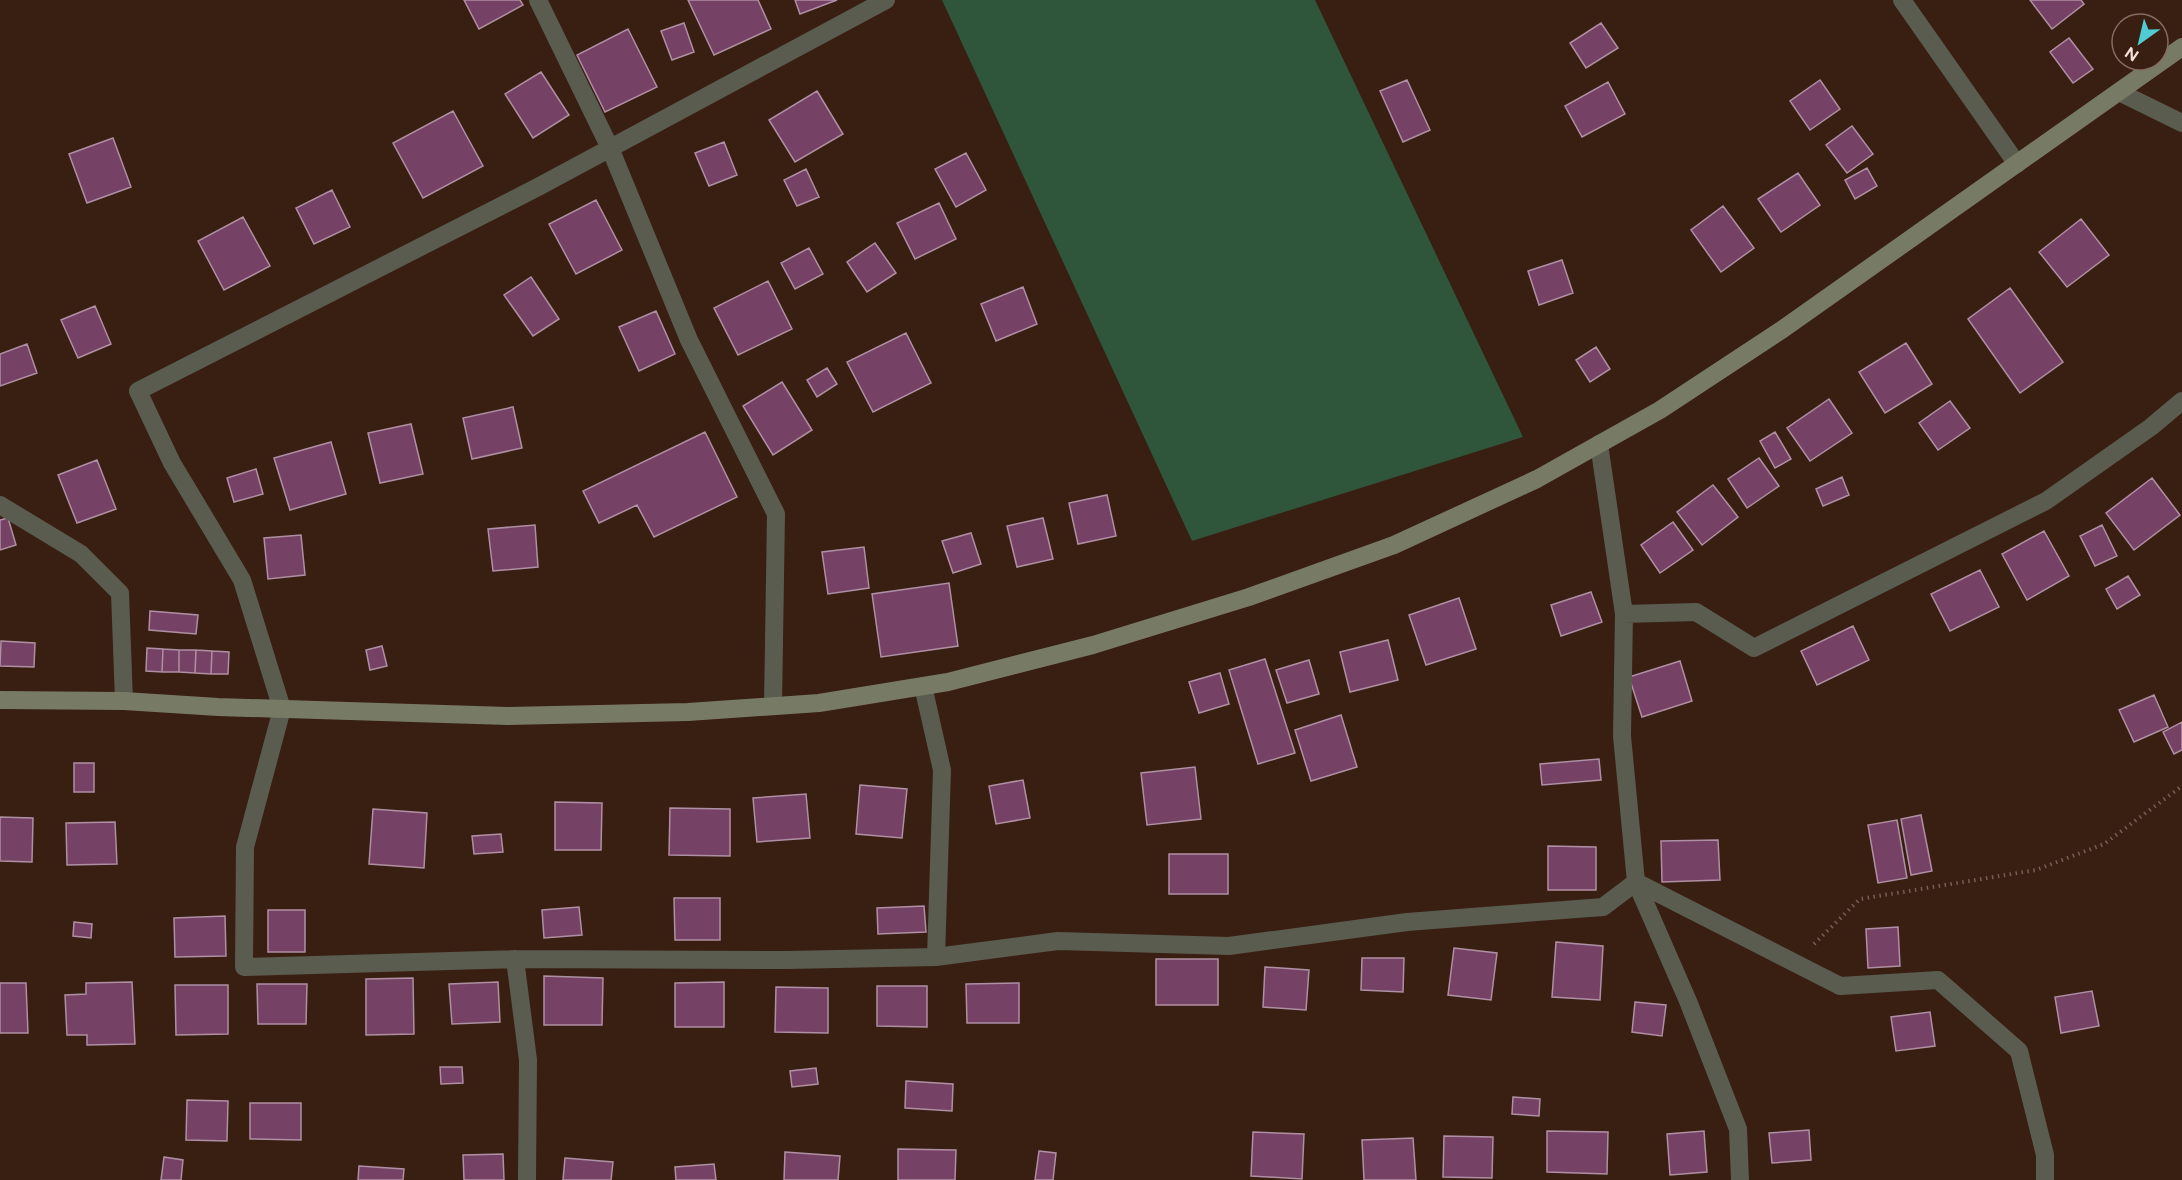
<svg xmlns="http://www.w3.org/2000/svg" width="2182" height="1180" font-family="Figtree,sans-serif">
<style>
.green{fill:#2f553a}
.building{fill:#754265;stroke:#af8fa3;stroke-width:1.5}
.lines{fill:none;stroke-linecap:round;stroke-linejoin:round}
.path{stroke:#775e54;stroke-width:4;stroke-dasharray:1.5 4.5;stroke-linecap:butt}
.street{stroke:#5a5c4f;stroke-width:18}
.secondary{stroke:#777a65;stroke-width:18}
</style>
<rect width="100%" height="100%" fill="#391e12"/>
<path class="green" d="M942 0H1315L1523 437 1192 541Z"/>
<path class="building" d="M464 0H520L523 5 479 29Z
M688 0H758L771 29 714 55Z
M795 0H837L800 14Z
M2030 0H2081L2084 4 2052 29Z
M684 23 694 52 672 60 661 31Z
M1601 23 1618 48 1586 68 1570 43Z
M628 29 657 87 605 112 577 55Z
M2069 38 2093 69 2073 83 2050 52Z
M541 72 569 115 533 138 505 94Z
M1407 80 1430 130 1403 142 1380 91Z
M1820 80 1840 109 1810 130 1790 101Z
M1608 82 1625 114 1582 137 1565 106Z
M817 91 843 134 795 162 769 120Z
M453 111 483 166 423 198 393 143Z
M1852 126 1873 154 1847 173 1826 145Z
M113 138 131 187 87 203 69 154Z
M724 142 737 175 709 186 695 153Z
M966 153 986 190 956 207 935 169Z
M1867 168 1877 186 1855 199 1845 180Z
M806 169 819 197 797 206 784 180Z
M1798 173 1820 205 1781 232 1758 199Z
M332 190 350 227 314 244 296 208Z
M596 200 622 250 576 274 549 224Z
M939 203 956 239 915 259 897 223Z
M1723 206 1754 248 1721 272 1691 230Z
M243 217 270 266 224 290 198 241Z
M2081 219 2109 255 2067 287 2039 252Z
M875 243 896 273 867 292 847 262Z
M809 248 823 274 795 289 781 263Z
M1562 260 1573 293 1539 305 1528 271Z
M531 277 559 319 533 336 504 295Z
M768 281 792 329 738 355 714 308Z
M1023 287 1037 324 996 341 981 304Z
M2010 288 2063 362 2020 393 1968 319Z
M95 306 111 344 78 358 61 320Z
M656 311 675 354 639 371 619 327Z
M906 333 931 383 873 412 847 362Z
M1906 343 1932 384 1885 413 1859 372Z
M27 344 37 373 0 386V354Z
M1596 347 1610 369 1590 382 1576 360Z
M827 368 837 384 817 397 807 380Z
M782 382 812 430 773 455 743 406Z
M1829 399 1852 433 1810 461 1787 428Z
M1950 401 1970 428 1938 450 1919 423Z
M513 407 522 448 472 459 463 418Z
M411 424 423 474 380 483 368 433Z
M705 432 737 497 654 537 637 505 599 523 583 491Z
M1775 432 1791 459 1775 468 1760 441Z
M331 442 346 494 290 510 274 458Z
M1759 458 1779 486 1747 508 1728 479Z
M97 460 116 509 77 523 58 475Z
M256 469 263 494 234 502 227 478Z
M1842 477 1849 495 1823 506 1816 489Z
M2152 478 2180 515 2134 550 2106 513Z
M1713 485 1738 517 1702 545 1677 512Z
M1107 495 1116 536 1078 544 1069 503Z
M8 518 16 545 0 550V520Z
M1043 518 1053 559 1017 567 1007 526Z
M1673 522 1693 550 1660 573 1641 545Z
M535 525 538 567 493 571 488 529Z
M2102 525 2117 556 2095 566 2080 536Z
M2044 531 2069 576 2027 600 2002 554Z
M971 533 981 564 953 573 942 541Z
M301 535 305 575 268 579 264 538Z
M864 547 869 588 828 594 822 552Z
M1980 570 1999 607 1950 631 1931 594Z
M2128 576 2140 595 2117 609 2106 589Z
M949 583 958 646 881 657 872 594Z
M1591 592 1602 622 1561 636 1551 605Z
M1459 598 1476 649 1426 665 1409 615Z
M150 611 198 615 196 634 149 630Z
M1853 626 1869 660 1817 685 1801 651Z
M1388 640 1398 680 1350 692 1340 652Z
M1 641 35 643 34 667 0 666Z
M382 646 387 666 370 670 366 650Z
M147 648 163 649 162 672 146 671Z
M163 649 179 650V672H162Z
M179 650H196L195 673 179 672Z
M196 650 212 651 211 674 195 673Z
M212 651 229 652 228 674H211Z
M1265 659 1295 753 1258 764 1229 670Z
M1309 660 1319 694 1287 703 1276 670Z
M1680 661 1692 701 1642 717 1629 677Z
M1220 673 1229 704 1199 713 1189 682Z
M2154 695 2168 727 2134 742 2119 710Z
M1341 715 1357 767 1311 781 1295 730Z
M2182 722V750L2174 754 2163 732Z
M1599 759 1601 780 1542 785 1540 764Z
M74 763H94V792H74Z
M1195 767 1201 819 1147 825 1141 773Z
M1023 780 1030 818 996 824 989 786Z
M860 785 907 789 902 838 856 834Z
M806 794 810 838 757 842 753 798Z
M555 802 602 803 601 850H555Z
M670 808 730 809V856L669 855Z
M373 809 427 813 424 868 369 864Z
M1921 815 1932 871 1911 875 1901 819Z
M0 817 33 818 32 862 0 861Z
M1897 820 1907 878 1878 883 1868 825Z
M115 822 117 864 67 865 66 823Z
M501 834 503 852 474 854 472 836Z
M1718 840 1720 880 1662 882 1661 841Z
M1548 846 1596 847V890H1548Z
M1169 854H1228V894H1169Z
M674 898H720V940H675Z
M924 906 926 932 878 934 877 908Z
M579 907 582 935 544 938 542 910Z
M268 910H305V952H268Z
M225 916 226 956 175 957 174 918Z
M74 922 92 924 91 938 73 936Z
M1898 927 1900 966 1868 968 1866 929Z
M1556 942 1603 946 1600 1000 1552 997Z
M1454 948 1497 953 1491 1000 1448 995Z
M1362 958H1404L1403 992 1361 990Z
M1156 959H1218V1005H1156Z
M1265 967 1309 970 1306 1010 1263 1007Z
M544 976 603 978 602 1025H544Z
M413 978 414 1034 366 1035V979Z
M132 982 135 1044 87 1045V1035H67L65 995 86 994V983Z
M498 982 500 1022 452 1024 449 984Z
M724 982V1027H675V983Z
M0 983H26L28 1033H0Z
M1019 983V1023H967L966 984Z
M257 984H307L306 1024H258Z
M175 985H228V1034L176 1035Z
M877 986H927V1027L877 1026Z
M776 987 828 988V1033L775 1032Z
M2092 991 2099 1026 2061 1033 2055 997Z
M1635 1002 1666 1005 1662 1036 1632 1032Z
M1930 1012 1935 1046 1896 1051 1891 1017Z
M440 1067H462L463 1083 441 1084Z
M816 1068 818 1084 792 1087 790 1071Z
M906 1081 953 1084 952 1111 905 1108Z
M1513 1097 1540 1099 1539 1116 1512 1114Z
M187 1100 228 1101 227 1141 186 1140Z
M250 1103H301V1140L250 1139Z
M1809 1130 1811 1160 1772 1163 1769 1133Z
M1547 1131 1608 1132 1607 1174 1547 1172Z
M1704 1131 1707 1172 1670 1175 1667 1134Z
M1253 1132 1304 1134 1302 1179 1251 1176Z
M1444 1136 1493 1137 1492 1178 1443 1177Z
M1413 1138 1416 1180H1364L1362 1140Z
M898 1149 956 1150 955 1180H898Z
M1039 1151 1056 1153 1053 1180H1035Z
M785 1152 840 1156 838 1180H784Z
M503 1154 504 1180H464L463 1155Z
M164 1157 183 1160 181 1180H161Z
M565 1158 613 1162 611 1180H563Z
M714 1164 716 1180H676L675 1167Z
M359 1166 404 1169 403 1180H358Z"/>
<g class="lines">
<path class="path" d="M1814 944 1860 899 2036 870 2104 844 2182 786"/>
<path class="street" d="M538 0 610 148 689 340 776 514 773 706
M886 0 538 187 138 391 172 463 242 580 282 709 245 847 244 967 515 959 788 960 936 957
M1902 0 2017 164
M2119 92 2182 123
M1599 444 1624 614 1622 736 1636 882 1840 986 1938 980 2019 1051 2045 1155V1180
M0 505 81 554 120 593 124 701
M1624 614 1696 612 1754 648 2046 501 2151 427 2182 401
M923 686 942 770 936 957 1058 941 1229 946 1407 922 1603 907 1636 882 1688 1001 1738 1129 1740 1180
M515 959 528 1060 527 1180"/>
<path class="secondary" d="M0 700 124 701 218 707 508 716 688 712 819 703 948 682 1093 645 1249 597 1394 545 1537 479 1660 410 1783 329 2182 47"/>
</g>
<g transform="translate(2140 42) rotate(214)"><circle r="28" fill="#391e12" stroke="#846c62" stroke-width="1.5"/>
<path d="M0-4.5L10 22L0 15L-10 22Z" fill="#51ccd4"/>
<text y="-9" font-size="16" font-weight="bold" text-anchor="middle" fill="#f5e2da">N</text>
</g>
</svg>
